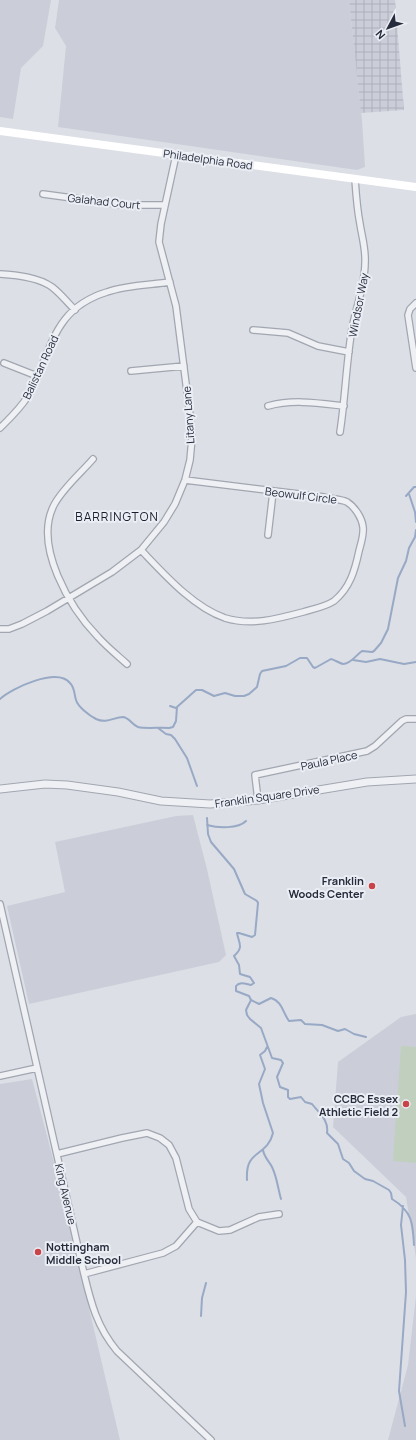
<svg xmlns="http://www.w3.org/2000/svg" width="416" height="1440" font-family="Manrope,sans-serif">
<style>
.built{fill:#cbced8}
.industrial{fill:url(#industrial-grid)}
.green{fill:#c0cfbe}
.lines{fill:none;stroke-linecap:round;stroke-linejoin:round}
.stream{stroke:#98a9c5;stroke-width:2}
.minor-casing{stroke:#a2a6b0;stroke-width:8}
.tertiary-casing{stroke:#a2a6b0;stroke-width:9}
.minor{stroke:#eff0f4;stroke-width:5.5}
.tertiary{stroke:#eff0f4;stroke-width:7}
.secondary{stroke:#fff;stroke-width:8}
.poi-dot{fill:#c84448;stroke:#ebeef4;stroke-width:1.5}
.labels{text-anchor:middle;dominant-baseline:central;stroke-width:4;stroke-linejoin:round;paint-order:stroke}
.street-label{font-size:11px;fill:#272c3c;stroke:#ebeef4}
.poi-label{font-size:11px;font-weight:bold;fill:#272c3c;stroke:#ebeef4;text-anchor:end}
.neighbourhood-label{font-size:12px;letter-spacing:1px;fill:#191d2c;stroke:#ebeef4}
</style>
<defs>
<pattern id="industrial-grid" width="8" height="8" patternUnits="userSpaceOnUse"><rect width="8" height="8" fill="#cbced8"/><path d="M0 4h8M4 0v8" fill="none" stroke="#aeb1ba"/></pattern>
</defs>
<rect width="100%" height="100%" fill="#dcdfe6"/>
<path class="built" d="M0 0H51L43 46 21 68 13 119 0 117Z
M59 0H349L362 120 365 167 357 170 58 127 66 46 55 28Z
M193 815 207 869 226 955 219 962 29 1004 7 906 65 892 55 842 176 816Z
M416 1014V1258L406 1197 333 1127 338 1062 401 1017Z
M32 1079 61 1189 120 1440H0V1084Z
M416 1296V1440H388L408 1365Z"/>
<path class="industrial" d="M349 0H395L404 110 361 113Z"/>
<path class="green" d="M401 1046 416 1047V1163L393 1161Z"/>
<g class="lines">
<path class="stream" d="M409 494 415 512 416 522
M406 496 414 487H416
M353 660 366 662 380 659 404 664 416 662
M0 699C12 688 57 667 70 683 75 688 74 694 76 700 78 707 90 716 96 719 107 724 114 717 123 717 130 718 132 725 138 727 146 729 160 727 169 728L173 727 176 721 177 707 196 690H202L214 696 225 693 235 696H244L249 694 257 687 260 674 262 671 286 666 300 658H307L313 667 315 668 331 659C335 660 339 663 343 664 351 664 356 655 362 651L372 652 374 651 381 643 388 629 398 578 406 561 409 548 415 537 416 530
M170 706 176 708
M158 728 166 734 171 735 175 739 187 758 197 786
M207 818 208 834 211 842 234 869 245 894 257 901 258 903 255 935 252 937 239 933H237C239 944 244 947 234 956L239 965 240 974 250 977 254 983 251 985C246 984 240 981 236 986V991L249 996 251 1000 259 1004 271 998C282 1001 283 1013 289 1021L301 1020 305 1024 322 1025 338 1031 345 1029 354 1034 366 1037
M207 825C218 828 238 829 246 821
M251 1000 246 1010 247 1015 250 1019 261 1028 272 1058 281 1060 283 1063 277 1077 280 1087 288 1090V1097L290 1099 301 1097 305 1102 312 1104C319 1113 329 1120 327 1133L338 1144 343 1159 349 1163 354 1171 365 1179 373 1181 389 1190 391 1193 392 1199C412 1211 413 1223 414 1245
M263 1150C264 1157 269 1161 272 1167 277 1177 278 1189 281 1199
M247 1180C245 1148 267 1158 273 1133L263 1103 259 1084 265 1069 260 1055 265 1051 267 1047
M403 1206 401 1225 405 1260 406 1292 399 1391 405 1426
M201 1316 202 1298 206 1283"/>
<defs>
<path id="minor" d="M43 194 124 205H165
M0 274C17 275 38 277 52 287 61 294 67 302 75 310
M416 303 410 309 408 315 416 368
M253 330 288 333 318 346 349 352
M4 363 37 376
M131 371 184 366
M268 406C293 399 318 403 344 406
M0 428C10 418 20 409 28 396 52 353 51 309 107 292 127 285 150 285 170 282
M340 432C345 400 346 367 351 335 354 311 365 288 365 263 366 250 362 237 360 224 357 209 356 194 355 179
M93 459C80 474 63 488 54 505 33 546 70 608 98 637 107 647 117 655 127 664
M268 535 273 492
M141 550C164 574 193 607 225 618 251 626 277 619 303 612 313 609 325 607 334 601 350 588 355 570 359 551 361 543 364 535 363 527 362 518 355 507 347 502 341 499 331 499 324 497L185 480
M0 629H9L22 624 47 611 112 572 141 550 164 522 175 504 185 480 190 460 192 438 190 415 176 306 159 242 161 224 176 155
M258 800 255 775 367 751 375 746 402 721 406 719H416
M0 904 84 1274C91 1303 97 1327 117 1351L211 1440
M0 1076 37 1068
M57 1154 122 1138 147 1133 160 1138 169 1145 176 1158 189 1209 197 1222 219 1231 230 1230 259 1217 279 1214
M84 1274 163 1253 176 1246 197 1222"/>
<path id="tertiary" d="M0 789 45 784 67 785 118 792 161 801 210 804 258 800 367 782 416 779"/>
</defs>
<use href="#minor" class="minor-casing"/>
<use href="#tertiary" class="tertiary-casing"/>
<use href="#minor" class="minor"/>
<use href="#tertiary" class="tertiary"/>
<path class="secondary" d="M0 131 416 187"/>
</g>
<g class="poi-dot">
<circle cx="372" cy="886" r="4"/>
<circle cx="406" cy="1104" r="4"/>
<circle cx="38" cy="1252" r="4"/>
</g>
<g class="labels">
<g class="street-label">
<text transform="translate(208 159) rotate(8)">Philadelphia Road</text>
<text transform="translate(104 201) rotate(6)">Galahad Court</text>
<text transform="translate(358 305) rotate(-79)">Windsor Way</text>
<text transform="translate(40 367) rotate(-65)">Balistan Road</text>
<text transform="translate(188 415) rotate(-94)">Litany Lane</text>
<text transform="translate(301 495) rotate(7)">Beowulf Circle</text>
<text transform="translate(329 760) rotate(-12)">Paula Place</text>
<text transform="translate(267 796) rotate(-8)">Franklin Square Drive</text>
<text transform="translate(66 1194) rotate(77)">King Avenue</text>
</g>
<g class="poi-label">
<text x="364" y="880">Franklin<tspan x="364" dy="13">Woods Center</tspan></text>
<text x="398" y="1098">CCBC Essex<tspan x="398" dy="13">Athletic Field 2</tspan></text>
<text x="46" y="1246" text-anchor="start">Nottingham<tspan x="46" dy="13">Middle School</tspan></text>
</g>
<g class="neighbourhood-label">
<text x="117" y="516">BARRINGTON</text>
</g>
</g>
<g transform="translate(388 28) rotate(229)" stroke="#ebeef4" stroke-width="3" paint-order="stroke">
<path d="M0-3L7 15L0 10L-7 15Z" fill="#272c3c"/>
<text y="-6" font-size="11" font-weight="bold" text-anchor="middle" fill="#272c3c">N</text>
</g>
</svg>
